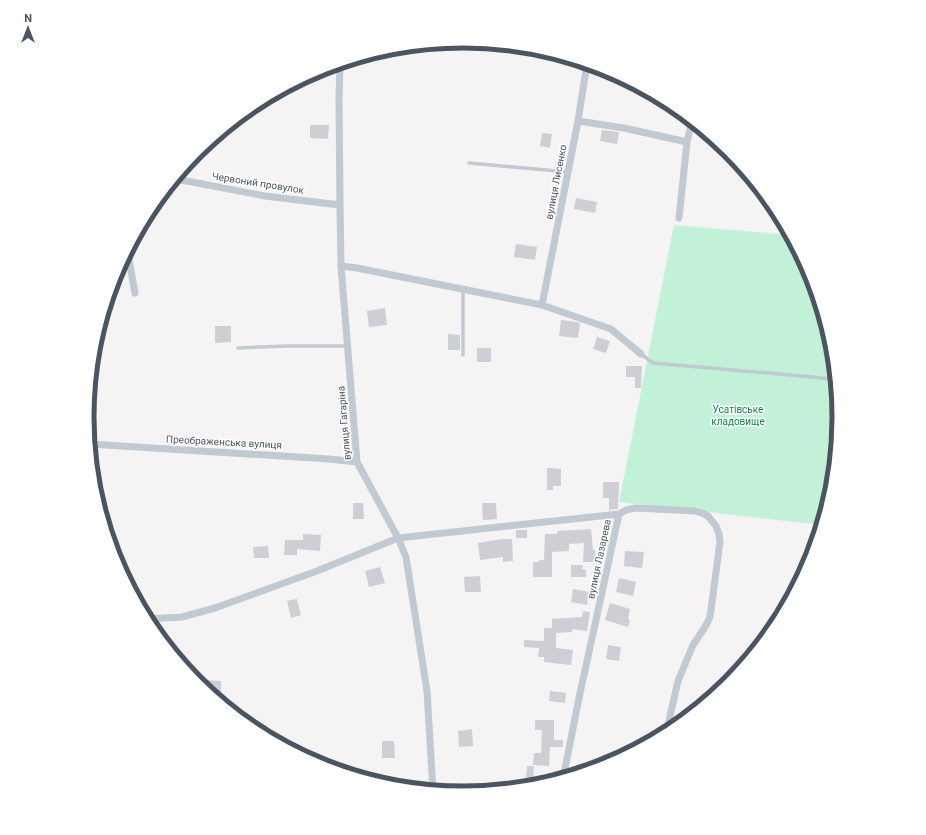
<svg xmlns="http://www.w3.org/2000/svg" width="926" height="835" font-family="Roboto,sans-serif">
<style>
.green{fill:#c3f1d7}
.building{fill:#cdcfd5}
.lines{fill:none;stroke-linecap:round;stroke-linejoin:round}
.service{stroke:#c1c9d2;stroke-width:3.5}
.minor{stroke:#c1c9d2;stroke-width:7}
.labels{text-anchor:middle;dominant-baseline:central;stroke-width:3;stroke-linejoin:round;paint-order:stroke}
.street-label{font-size:10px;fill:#4a5561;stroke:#fff}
.park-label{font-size:10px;fill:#178653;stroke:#fff}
.rim{fill:none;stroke:#4a5561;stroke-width:5}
</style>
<rect width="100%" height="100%" fill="#f5f3f3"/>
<path class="green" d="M674 225 790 235 811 274 832 344 839 418 832 491 822 525 619 502Z"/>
<path class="building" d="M310 125H329L328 139 310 138Z
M602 130 619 132 617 144 600 141Z
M542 133 552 134 550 148 540 146Z
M576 198 597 202 595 213 574 209Z
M516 244 537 247 535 260 514 257Z
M385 308 387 325 369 327 367 311Z
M561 320 576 322 580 323 578 338 559 336Z
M215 326H231V342L215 343Z
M448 334 460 335V350H448Z
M597 337 610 341 606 353 593 349Z
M477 348H491V362H477Z
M626 366H642L641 388H635V377H626Z
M547 468 561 469V486H553V490H547Z
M603 482H619L618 509H617L609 510V498H603Z
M353 503H363L364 519H353Z
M482 503H496L497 519 483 520Z
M591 529 593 550H595V554H600V562H583L584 543 569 544V551L552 552V577H533V562H539V560H544L545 534H557V531Z
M516 530H527V538H516Z
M303 534 321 535 320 551 297 549V555H284L285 540H303Z
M502 539H512L513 561 503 562V557L480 560 478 543Z
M268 546 269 558H254L253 547Z
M625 551 644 552 642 568 624 566Z
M571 565H583L582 569 586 570V577H571Z
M380 567 385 583 369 587 365 571Z
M480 576 481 592H465L464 577Z
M619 578 636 582 633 596 616 592Z
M573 589 589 592 587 605 571 602Z
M297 599 301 615 291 618 287 601Z
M610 603 630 609 628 619 630 620 628 627 605 620Z
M583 611 590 612 587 631 572 629V632L556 633V648L573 650 571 665 544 662V657H538L539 648 524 647V640L544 641V628H552V619L582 617Z
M608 645 621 647 619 661 606 659Z
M205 680 221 681V694H210L204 690Z
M550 691 566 693 565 703 549 701Z
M535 720H554V740H563V747H550L549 766 533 765 534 753H541L542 730H535Z
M472 729 473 746 459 747 458 731Z
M382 741H394L395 758H382Z
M527 766H534L533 781 546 784 536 787 525 788Z"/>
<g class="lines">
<path class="service" d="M469 163 568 172
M463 289V355
M238 348 287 346H348
M641 354 653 363 813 377 836 380"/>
<path class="minor" d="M340 63 339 99 340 205 341 266 357 462 398 538 406 557 427 691 433 791
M578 121 624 128 687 142
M174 179 192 182 265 196 340 205
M679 218 687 142 692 121
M129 247V260L135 293
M341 266 357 268 542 305 611 329 641 354
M542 305 578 121 587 64
M89 444 329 459 357 462
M619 514 626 510 635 508 695 511 702 513 708 516 716 526 719 534 720 542 710 617 705 627 693 645 678 681 666 734
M146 619 182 617 215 608 317 571 398 538 619 514 579 698 563 779"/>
</g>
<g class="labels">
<g class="street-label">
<text transform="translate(556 182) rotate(-79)">вулиця Лисенко</text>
<text transform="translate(258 183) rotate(9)">Червоний провулок</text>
<text transform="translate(344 423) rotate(-95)">вулиця Гагаріна</text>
<text transform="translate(224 442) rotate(3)">Преображенська вулиця</text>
<text transform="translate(599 559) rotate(-78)">вулиця Лазарева</text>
</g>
<g class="park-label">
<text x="738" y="409">Усатівське<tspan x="738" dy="12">кладовище</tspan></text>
</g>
</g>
<path d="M0 0H926V835H0ZM94 417a369 369 0 1 1 738 0a369 369 0 1 1-738 0Z" fill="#fff" fill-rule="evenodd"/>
<path class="rim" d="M94 417a369 369 0 1 1 738 0a369 369 0 1 1-738 0Z"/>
<g transform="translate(28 28)" stroke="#ffffff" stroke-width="3" paint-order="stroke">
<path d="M0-3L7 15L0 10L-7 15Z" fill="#4a5561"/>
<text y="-6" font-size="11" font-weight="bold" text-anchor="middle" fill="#4a5561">N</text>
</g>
</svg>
